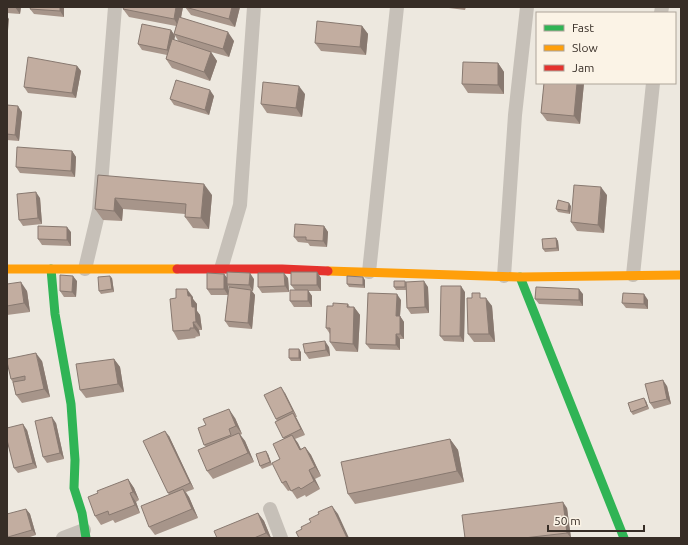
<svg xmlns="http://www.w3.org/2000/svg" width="688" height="545" font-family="Ubuntu,sans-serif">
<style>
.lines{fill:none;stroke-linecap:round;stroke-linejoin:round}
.street{stroke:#c6c0b8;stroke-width:14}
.fast{stroke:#30b455;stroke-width:9}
.slow{stroke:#ff9f0a;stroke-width:9}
.jam{stroke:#e5322d;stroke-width:9}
.wall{fill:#a7958a}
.shaded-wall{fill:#887970}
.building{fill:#c2ada0;stroke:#887970}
</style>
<rect width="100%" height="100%" fill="#ede8df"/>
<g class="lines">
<path class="street" d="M661 13 662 7
M85 269 99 210 115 7
M221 269 240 205 254 7
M369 272 397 7
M633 275 653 83
M504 276 515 115 527 7
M270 509 281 538
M63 538 84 530"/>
<path class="fast" d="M51 269 55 314 71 404 75 460 74 488 82 513 86 538
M520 277 624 538"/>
<path class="slow" d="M7 269H177
M328 271 520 277 681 275"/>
<path class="jam" d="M177 269H282L328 271"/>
</g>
<path class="wall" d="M7 7H21L20 14 7 13Z
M64 7V17L34 14 30 9Z
M183 7 181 18 234 41 229 57 197 48 211 52 217 61 210 81 172 68 166 59 167 55 142 50 138 44 171 30 175 36 174 40 179 42 174 34 176 26 129 17 123 9Z
M185 7H240L235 27 191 15Z
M441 7H466L465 10Z
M362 26 368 34 366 55 321 51 315 43Z
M498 63 504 72V94L468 93 462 84Z
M77 66 81 71 76 98 28 93 24 87Z
M544 83H584L580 124 547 121 541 113Z
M305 94 302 117 267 113 261 104Z
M214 96 209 115 174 105 170 99Z
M7 105 22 112 19 141 7 140Z
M72 151 76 157 75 177 20 173 16 167Z
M98 175 212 195 209 229 193 228 185 217V214L123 209 122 221 103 220 95 209Z
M607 195 604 233 577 231 571 222Z
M40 198 42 224 23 226 19 220Z
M571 206 570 214 558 212 556 209Z
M324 226 328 232 327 247 310 246 308 243 298 242 294 237Z
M71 232V246L42 245 38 239Z
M556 238 558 241 559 251 545 252 543 249Z
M317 272 321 278V291H308L312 296V307H294L290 301 295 290 291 285Z
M224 274 227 278 254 279 253 291H252L255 295 252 329 229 327 225 321 229 288 228 286V295H211L207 289Z
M112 278 114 292 101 294 99 291Z
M288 278 289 292 262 293 258 287Z
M365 280V288L349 287 347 284Z
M77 281 76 297H64L60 291Z
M405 281 406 282 428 287 429 313 411 314 407 308 406 290H396L394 287Z
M7 284 27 291 30 312 7 315Z
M465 292 464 342 444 341 440 336Z
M583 294V306L539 304 535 299Z
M193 297V299L197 304V311L200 315 202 330H199L200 336 195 337 196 338 178 340 173 331Z
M483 298 492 306 495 342H474L468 334Z
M401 300 400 316 404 322V339H400V350L370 349 366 344Z
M648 300V309L626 308 622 303Z
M348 304 350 307H354L360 315 358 352 336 351 330 342V334L326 328Z
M329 347 330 356 309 359 305 353Z
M301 352V361H291L289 358Z
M114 359 120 367 124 392 86 398 80 390Z
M42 361 50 397 22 403 16 395 13 383 11 379Z
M667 386 671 404 654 409 650 403Z
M285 393 297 417H296L305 435 295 439 301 449 305 447 311 455 321 476 315 479 320 489 306 497 305 495 297 499 291 490 288 491 282 483 280 459 284 439 276 419Z
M646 401 649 409 633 415 631 412Z
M235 418 242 434 240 435 245 441 254 462 213 479 207 471 206 447 204 445Z
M56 423 64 459 47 463 43 457Z
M27 430 37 468 18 473 14 468Z
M169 436 194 489 186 492 189 497 198 518 155 535 149 527 169 494 168 493Z
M450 439 458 450 464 482 355 504 348 494Z
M268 454 272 465 262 469 260 466Z
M128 479 134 488 139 500 136 502 140 513 115 523 113 520 101 525 95 516 98 493Z
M567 508 571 538H465Z
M26 509 30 514 36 535 27 538H9L8 537Z
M258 513 264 521 271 538H217Z"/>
<path class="shaded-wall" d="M15 7H21L20 14Z
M60 7H64V17L60 11Z
M176 7H183L179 27 174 19Z
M232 7H240L235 27 229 19Z
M7 16 9 19 7 42Z
M362 26 368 34 366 55 360 47Z
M171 30 175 36 171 56 167 50Z
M228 32 234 41 229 57 223 49Z
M211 52 217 61 210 81 204 72Z
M498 63 504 72V94L498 85Z
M77 66 81 71 76 98 72 93Z
M577 83H584L580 124 574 116Z
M299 86 305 94 302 117 296 108Z
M210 90 214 96 209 115 205 110Z
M18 106 22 112 19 141 15 135Z
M72 151 76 157 75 177 71 171Z
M204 184 212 195 209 229 201 218Z
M601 187 607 195 604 233 598 225Z
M36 192 40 198 42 224 38 218Z
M115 198 123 209 122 221 114 211Z
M569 203 571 206 570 214 568 211Z
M324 226 328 232 327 247 323 241Z
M67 227 71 232V246L67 240Z
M556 238 558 241 559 251 557 248Z
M317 272 321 278V291L317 285Z
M250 273 254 279 253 291 249 285Z
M284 273 288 278 289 292 285 286Z
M224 274 228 279 227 284 228 286V295L224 289Z
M73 276 77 281 76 297 72 292Z
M110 276 112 278 114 292 112 289Z
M363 277 365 280V288L363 285Z
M424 281 428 287 429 313 425 307Z
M21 282 27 291 30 312 24 303Z
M461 286 465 292 464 342 460 336Z
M187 289 193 297V299L197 304V311L200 315 202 330 196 322 188 296Z
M579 289 583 294V306L579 300Z
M251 290 255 295 252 329 248 323Z
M308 290 312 296V307L308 301Z
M397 294 401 300 400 316 404 322V339L400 334 396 316Z
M644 294 648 300V309L644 304Z
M486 298 492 306 495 342 489 334Z
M354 307 360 315 358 352 353 344Z
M193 322 199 330 200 336 194 328Z
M396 334 400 339V350L396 345Z
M325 341 329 347 330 356 326 350Z
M299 349 301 352V361L299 358Z
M36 353 42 361 50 397 44 389Z
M114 359 120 367 124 392 118 384Z
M663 380 667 386 671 404 667 399Z
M281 387 285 393 297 417 293 411Z
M644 398 646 401 649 409 647 406Z
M229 409 235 418 242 434 236 426Z
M293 413 297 419 305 435 301 429Z
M52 417 56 423 64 459 60 453Z
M23 424 27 430 37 468 33 463Z
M165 431 169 436 194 489 190 483Z
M239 433 245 441 254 462 248 453Z
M292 435 298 443 305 458 300 450Z
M450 439 458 450 464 482 457 471Z
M305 447 311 455 321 476 315 467Z
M266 451 268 454 272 465 270 462Z
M309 470 315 479 320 489 314 481Z
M128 479 134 488 139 500 133 492Z
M183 489 189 497 198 518 192 509Z
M130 493 136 502 140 513 135 505Z
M563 502 567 508 571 538 567 533Z
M332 506 338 514 349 538H347Z
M26 509 30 514 36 535 32 530Z
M258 513 264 521 271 538H270L266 533Z"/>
<path class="building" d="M31 7H60V11L30 9Z
M124 7H176L174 19 123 9Z
M185 7H232L229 19Z
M179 17 228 32 223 49 174 34Z
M317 21 362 26 360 47 315 43Z
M142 24 171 30 167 50 138 44Z
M172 39 211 52 204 72 166 59Z
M28 57 77 66 72 93 24 87Z
M463 62 498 63V85L462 84Z
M176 80 210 90 205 110 170 99Z
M263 82 299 86 296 108 261 104Z
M544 83H577L574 116 541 113Z
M7 105 18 106 15 135 7 134Z
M17 147 72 151 71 171 16 167Z
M98 175 204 184 201 218 185 217 186 204 115 198 114 211 95 209Z
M574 185 601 187 598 225 571 222Z
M36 192 38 218 19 220 17 194Z
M558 200 569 203 568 211 556 209Z
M295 224 324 226 323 241 306 240V237H294Z
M38 226 67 227V240L38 239Z
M556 238 557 248 543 249 542 239Z
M227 272 250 273 249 285 227 284Z
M291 272H317V285H291Z
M207 273 224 274V289H207Z
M258 273H284L285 286 258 287Z
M60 275 73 276 72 292 60 291Z
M110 276 112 289 99 291 98 277Z
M347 276 363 277V285L347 284Z
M394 281H405V287H394Z
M424 281 425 307 407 308 406 282Z
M21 282 24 303 7 306V284Z
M441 286H461L460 336H440Z
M229 287 251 290 248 323 225 321Z
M536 287 579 289V300L535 299Z
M176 289H187L188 296H191L192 307H195L196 322H193L194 328H190V330L173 331 170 299 176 298Z
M290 290H308V301H290Z
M368 293 397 294 396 316H400V334H396V345L366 344Z
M472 293H480V298H486L489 334H468L467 298H472Z
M623 293 644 294V304L622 303Z
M333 303 348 304 347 307H354L353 344 330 342V328H326L327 306H333Z
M325 341 326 350 305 353 303 344Z
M289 349H299V358H289Z
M36 353 44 389 16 395 13 382 25 380V376L11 379 7 362V359Z
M114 359 118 384 80 390 76 364Z
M663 380 667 399 650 403 645 384Z
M281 387 293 411 276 419 264 395Z
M644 398 647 406 631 412 628 403Z
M229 409 236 426 229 429 231 435 204 445 198 428 206 425 203 419Z
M293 413 301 429 283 438 275 422Z
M52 417 60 453 43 457 35 421Z
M23 424 33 463 14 468 7 440V428Z
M165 431 190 483 168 493 143 441Z
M239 433 248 453 207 471 198 450Z
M292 435 300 450 305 447 315 467 309 470 314 481 301 489 299 487 291 491 286 481 282 483 272 463 280 459 273 444Z
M450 439 457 471 348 494 341 462Z
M266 451 270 462 260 466 256 454Z
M128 479 133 492 130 493 135 505 109 515 108 511 95 516 88 497 98 493 97 491Z
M183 489 192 509 149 527 141 506Z
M563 502 567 533 524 538H465L462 515Z
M332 506 347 538H299L296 532 302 529 301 527 311 522 309 519 319 514 318 512Z
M26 509 32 530 8 537 7 533V514Z
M258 513 266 533 254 538H217L214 531Z"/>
<rect width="688" height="545" fill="none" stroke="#372d26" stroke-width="16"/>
<rect x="536" y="12" width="140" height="72" fill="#fbf3e6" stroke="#ada499"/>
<rect x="544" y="25" width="20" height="6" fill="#30b455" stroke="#ada499"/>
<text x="572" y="32" font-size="12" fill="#372d26">Fast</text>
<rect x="544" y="45" width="20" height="6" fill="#ff9f0a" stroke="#ada499"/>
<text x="572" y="52" font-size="12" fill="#372d26">Slow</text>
<rect x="544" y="65" width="20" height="6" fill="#e5322d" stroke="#ada499"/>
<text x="572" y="72" font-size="12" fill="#372d26">Jam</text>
<path d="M548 525v6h96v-6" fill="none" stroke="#372d26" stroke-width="2"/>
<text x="554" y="525" font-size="12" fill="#372d26" stroke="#fbf3e6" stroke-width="3" paint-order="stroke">50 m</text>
</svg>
